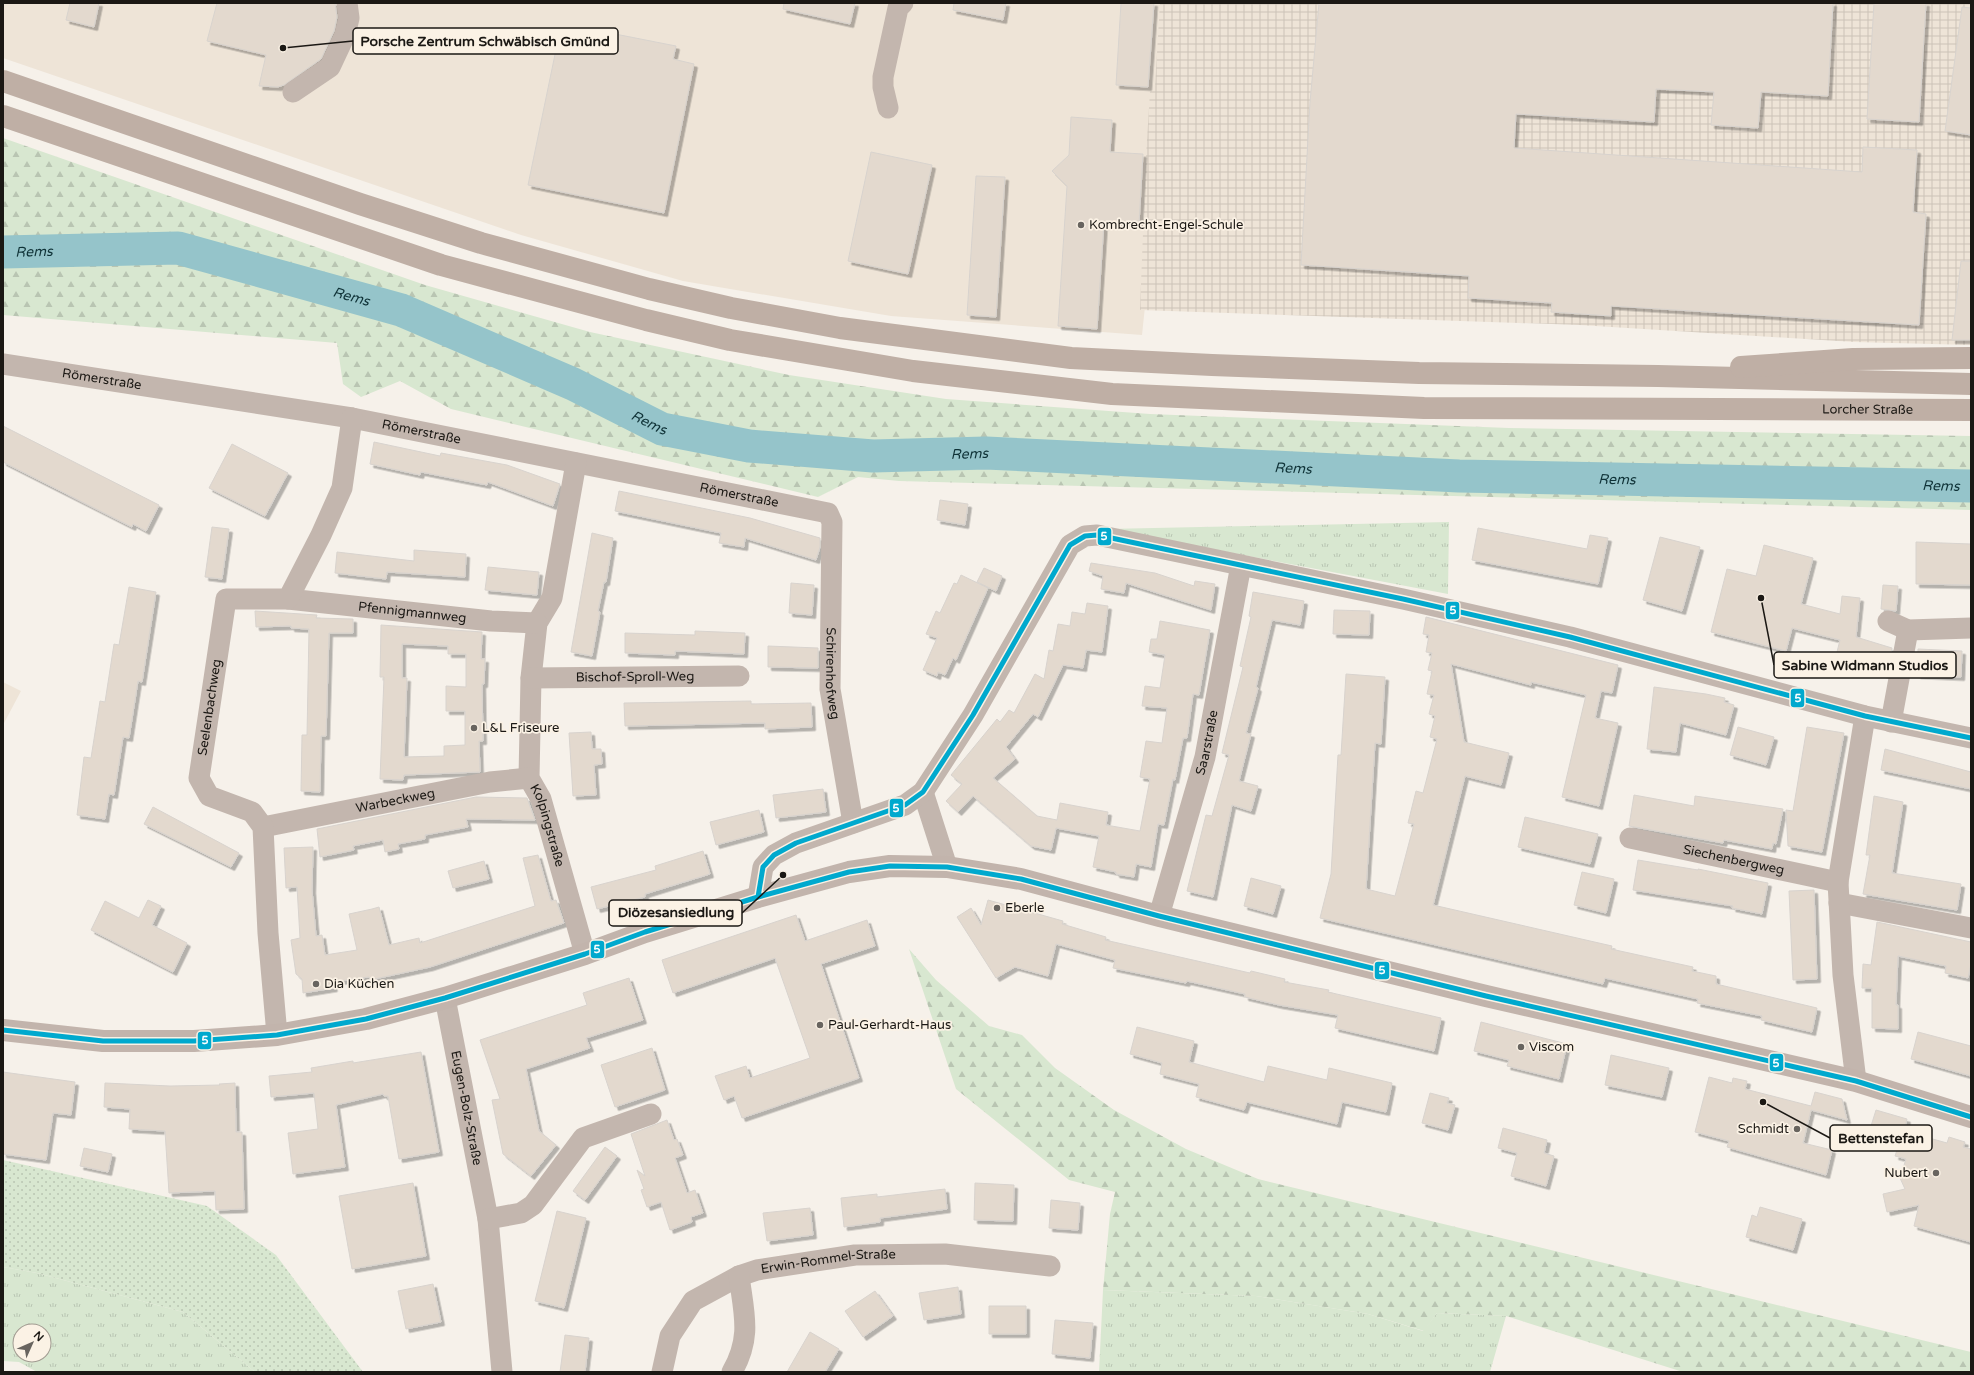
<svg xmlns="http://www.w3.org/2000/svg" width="1974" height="1375" font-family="'Varela Round',sans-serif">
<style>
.built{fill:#eee4d7}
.industrial{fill:url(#industrial-grid)}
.grass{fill:url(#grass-tufts);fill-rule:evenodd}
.forest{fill:url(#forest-firs)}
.garden{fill:url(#garden-dots)}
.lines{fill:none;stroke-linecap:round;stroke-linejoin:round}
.river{stroke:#95c4ca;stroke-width:33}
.building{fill:#e3d9ce;stroke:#d8d3ce;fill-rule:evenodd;filter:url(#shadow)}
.street{stroke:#c3b6ae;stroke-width:21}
.secondary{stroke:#c2b4ac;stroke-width:22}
.highway{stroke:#bfafa5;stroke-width:22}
.bus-1-casing{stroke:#fbf2e5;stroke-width:8}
.bus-1{stroke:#00a9ce;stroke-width:5}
.poi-dot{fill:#68645f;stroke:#fbf2e5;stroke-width:1.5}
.labels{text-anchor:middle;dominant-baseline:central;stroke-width:3.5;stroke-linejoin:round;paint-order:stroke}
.poi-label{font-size:13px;fill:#1b1814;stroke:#fbf2e5;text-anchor:start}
.street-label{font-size:13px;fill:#1b1814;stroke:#fbf2e5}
.water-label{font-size:14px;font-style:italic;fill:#0f3237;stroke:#fbf2e5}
.leader{fill:none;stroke:#1b1814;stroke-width:1.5}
.callout-dot{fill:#1b1814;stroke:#fbf2e5;stroke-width:1.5}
.callout{fill:#fbf2e5;stroke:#1b1814;stroke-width:1.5}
.callout-label{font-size:14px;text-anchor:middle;font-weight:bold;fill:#1b1814}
.line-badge{stroke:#fbf2e5;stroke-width:1.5}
.badge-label{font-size:11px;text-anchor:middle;font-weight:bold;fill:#fff}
</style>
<defs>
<pattern id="industrial-grid" width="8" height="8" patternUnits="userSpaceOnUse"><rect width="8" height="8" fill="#eee4d7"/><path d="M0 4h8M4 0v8" fill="none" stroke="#ccc3b8"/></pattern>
<pattern id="grass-tufts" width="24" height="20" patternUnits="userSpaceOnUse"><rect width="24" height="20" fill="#d8e7d0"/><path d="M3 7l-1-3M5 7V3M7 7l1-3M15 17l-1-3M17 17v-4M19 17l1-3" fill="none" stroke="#b9c5b2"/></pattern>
<pattern id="forest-firs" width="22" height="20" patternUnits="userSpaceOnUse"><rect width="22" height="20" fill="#d8e7d0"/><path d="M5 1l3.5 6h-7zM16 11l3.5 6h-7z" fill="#b9c5b2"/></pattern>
<pattern id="garden-dots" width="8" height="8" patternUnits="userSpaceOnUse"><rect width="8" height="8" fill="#d8e7d0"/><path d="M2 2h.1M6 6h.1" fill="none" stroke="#b9c5b2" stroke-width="1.8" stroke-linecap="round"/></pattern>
<filter id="shadow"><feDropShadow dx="3.5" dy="3.5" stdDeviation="0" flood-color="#0004"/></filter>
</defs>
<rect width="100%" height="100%" fill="#f6f1ea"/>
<path class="built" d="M3 3H1177L1142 335 891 316 683 281 521 235 3 58Z
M3 682 21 691 3 725Z"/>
<path class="industrial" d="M1160 3H1971V345L1854 342 1579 325 1140 310 1146 156 1150 92 1155 87Z"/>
<path class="grass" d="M1449 522 1448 594 1106 529Z
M3 1267 37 1273 183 1312 255 1372H37L19 1362 3 1361ZM20 1331H44V1355H20Z
M1103 1290 1256 1296 1368 1314 1423 1331 1437 1313 1506 1316 1490 1372H1099Z"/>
<path class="forest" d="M3 138 425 285 590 332 789 375 946 399 1150 414 1509 428 1971 436V510L899 481 858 477 818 497 451 409 400 381 361 397 343 384 337 343 3 315Z
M909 949 936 980 989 1026 1022 1035 1055 1068 1114 1110 1186 1149 1258 1179 1971 1352V1372H1683L1506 1316 1437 1313 1424 1331 1368 1314 1256 1296 1103 1290 1110 1214 1115 1192 1069 1180 956 1089Z"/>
<path class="garden" d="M3 1160 207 1206 276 1255 363 1372H255L183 1312 37 1273 3 1267Z"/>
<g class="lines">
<path class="river" id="s1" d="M3 252 178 248 401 310 573 384 662 429 749 446 873 456 986 453 1459 476 1971 486"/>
</g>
<path class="building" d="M70 3H99L94 27 66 20Z
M217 3H335L337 17 334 31 321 59 284 85 278 87 259 86 266 55 207 41Z
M784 3H855L850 24 783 9Z
M954 3H1006L1003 20 953 10Z
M1121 3H1154L1148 87 1116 85Z
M1319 3H1833L1828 96 1761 92 1758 128 1711 125 1714 92 1656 89 1654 122 1516 114 1514 148 1862 172 1863 147 1917 150 1913 212 1926 214 1919 325 1611 306V316L1551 312 1552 303 1468 298 1469 276 1301 265 1310 102Z
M1874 3H1926L1919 122 1867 119Z
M1962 7 1971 8V135L1945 131Z
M600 31 676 46 673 59 694 64 664 213 528 185 559 35 597 43Z
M1071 117 1112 120 1110 152 1143 154 1139 224 1104 222 1097 329 1058 326 1067 186 1052 171 1069 155Z
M871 152 932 165 908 274 848 261Z
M976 176 1005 177 996 317 967 315Z
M1961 261H1971V340H1952Z
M3 426 159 505 146 531 133 524 132 527 3 462Z
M374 442 440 456 441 453 507 465 560 484 559 487 553 506 488 482 487 485 421 472 420 475 370 464Z
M232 444 288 473 265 516 209 488Z
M619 491 750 518 820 538V547L816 560 745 538 744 547 719 543 721 533 615 511Z
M940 500 968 504 965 525 937 520Z
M212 527 229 529 222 579 205 577Z
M1478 528 1587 549 1590 535 1608 538 1598 584 1472 560Z
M592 533 613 538 606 582H604L598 611 600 612 592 656 571 652Z
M1660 537 1700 547 1682 611 1643 600Z
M1916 542 1971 544V585L1916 584Z
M1764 545 1813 558 1801 604 1840 614 1842 596 1860 598 1856 637 1892 648 1887 675 1835 660 1840 640 1792 628 1786 651 1711 632 1727 569 1756 576Z
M414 550 466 554 465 577 387 572 386 579 335 573 337 552 414 561Z
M1091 563 1155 573 1194 586 1195 581 1215 584 1211 610 1126 583 1124 593 1101 589 1103 576 1089 571Z
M488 567 539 572 537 595 485 590Z
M984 568 1002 576 996 591 977 582Z
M961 575 988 588 956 660 953 658 945 675 938 672 937 676 923 670 937 638 926 634 936 611 940 613 954 583 957 584Z
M791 583 814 585 812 615 789 613Z
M1883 585 1898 586 1896 611 1881 609Z
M129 587 156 592 142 682 138 681 129 738 123 737 114 795 109 794 105 819 77 815 84 757 91 758 100 701 105 702 114 644 119 645Z
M1253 592 1304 601 1300 625 1272 620 1256 687 1258 688 1246 733 1251 734 1239 781 1258 786 1251 811 1232 805 1213 897 1187 891 1206 815 1212 816 1229 755 1222 753 1243 667 1240 666 1251 617 1249 616Z
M1087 603 1108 606 1102 652 1086 650 1083 668 1063 665 1038 717 1033 714 1006 747 1015 759 993 778 1037 816 1057 820 1060 803 1108 812 1106 825 1140 831 1150 779 1140 777 1146 741 1162 743 1167 708 1142 706 1145 686 1160 688 1165 655 1149 652 1151 639H1157L1160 621 1210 630 1199 695 1193 694 1187 738H1183L1175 780 1173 779 1164 825 1158 824 1151 867 1136 864 1134 877 1116 874V872L1093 867 1099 836 1056 828 1051 850 1031 846 973 796 958 812 946 801 962 784 951 775 997 719 1000 722 1009 710 1014 713 1035 674 1044 679 1049 650 1053 651 1058 624 1070 626 1072 612 1085 614Z
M1334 610 1370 611 1369 635 1333 634Z
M255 611 317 615 316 618 353 619V633H329L326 736H321L320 792 301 791 302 735H307L309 629 291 628V626L256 627Z
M1426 617 1618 665 1612 693 1601 691 1595 718 1618 723 1599 806 1562 797 1586 695 1531 682V685L1451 664 1464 742 1509 753 1501 785 1465 776 1433 905 1612 946 1611 949 1693 967 1692 971 1716 976V984L1817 1008 1812 1032 1761 1020 1762 1016 1697 1003 1698 999 1605 978 1603 984 1320 918 1331 874 1338 755H1341L1346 674 1385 677 1381 744 1375 743 1366 889 1395 896 1414 824 1408 823 1416 791 1423 793 1437 739 1430 737 1435 716 1429 714 1434 695 1427 694 1432 671 1428 670 1432 653 1426 652 1429 635 1423 634Z
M381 625 482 632 481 659H485L484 684H482L483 741H479L480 772 404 775 403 780 380 779 384 677H380ZM402 644 448 646V654H466V687L446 686V711H465V745L444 746V756L404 757 407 678H402Z
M695 631 745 633 744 654 675 651V655L625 653V633L695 635Z
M768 646 818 648V668L768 667Z
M1918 649 1962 651 1961 677 1917 675Z
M1654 687 1706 694 1725 698 1724 702 1734 705 1726 735 1680 723 1676 752 1647 749Z
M751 701V704L811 703 812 727 765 729V723L625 726 624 703Z
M1738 727 1774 737 1766 765 1730 755Z
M1807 727 1844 733 1822 852 1788 846 1786 810 1793 811Z
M591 732 592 749H601L602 764 594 765 596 795 573 796 569 733Z
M1885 749 1971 772V789L1881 770Z
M823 789 826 812 776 818 773 795Z
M1634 795 1694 806 1695 796 1783 809 1776 844 1773 843 1772 849 1724 840 1723 843 1629 826Z
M1874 796 1903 802 1892 873 1961 884 1957 910 1863 894 1870 855H1866Z
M476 797 527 798 535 820 466 819 468 827 425 835V839L398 844 399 849 385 852 383 840 353 846 354 850 320 857 317 829Z
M153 807 239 853 231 867 144 824Z
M759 810 764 832 716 845 710 822Z
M1525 817 1598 834 1590 864 1518 847Z
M313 847 312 890 316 936 322 935 325 955 357 950 349 914 372 909 379 907 389 945 419 938 420 943 535 906 523 858 538 855 551 901 556 900 564 923 430 967 370 980 369 977 332 982 334 988 303 993 302 979 296 974 291 940 300 938 297 887 286 888 284 848Z
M703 851 710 874 645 894V897L597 909 591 887 656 870 655 866Z
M1638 860 1698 870V869L1768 883 1762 914 1732 908 1733 906 1633 890Z
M484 861 489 879 453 888 448 871Z
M1582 872 1614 879 1606 913 1574 905Z
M1251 878 1281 886 1273 914 1244 906Z
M1814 890 1817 979 1793 980 1789 891Z
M148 900 161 906 152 925 187 943 173 972 91 930 105 901 139 918Z
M988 900 1063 921 1062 924 1106 937 1105 940 1250 973 1251 971 1285 979 1284 982 1329 990 1328 992 1441 1018 1434 1051 1335 1028 1338 1015 1279 1005 1245 997V994L1187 981 1186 983 1113 968 1115 960 1056 944 1048 976 1015 967 996 978 957 917 971 908 981 925Z
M796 915 805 941 867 920 875 946 821 964 859 1078 742 1118 734 1096 724 1100 715 1076 746 1066 750 1078 810 1058 775 958 673 993 662 960Z
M1877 922 1971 942V964L1968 978 1945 973 1946 966 1898 956 1896 1005H1898V1029L1872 1028V988H1862L1863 964 1871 965Z
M629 978 643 1020 586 1038 590 1048 526 1069 539 1131 556 1145 531 1176 503 1154 492 1100 500 1099 480 1040 587 1005 583 993Z
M1481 1022 1567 1044 1559 1079 1507 1066 1509 1060 1474 1051Z
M1137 1027 1194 1041 1189 1062 1264 1082 1268 1066 1327 1080 1329 1068 1392 1083 1386 1112 1342 1102 1337 1124 1247 1102 1244 1110 1196 1097 1199 1084 1160 1074 1162 1063 1130 1054Z
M1918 1032 1971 1046V1076L1911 1059Z
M652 1048 665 1090 615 1107 601 1065Z
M421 1052 439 1152 399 1159 388 1096H384L383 1094 336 1105 345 1167 293 1174 288 1133 318 1129 314 1093 271 1097 269 1076 312 1072 311 1068 353 1061V1063Z
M1611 1055 1669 1068 1662 1097 1605 1085Z
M3 1072 75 1082 71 1115 53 1113 46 1160 3 1154Z
M1709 1077 1732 1083 1733 1078 1747 1081 1745 1089 1811 1106 1815 1092 1842 1099 1847 1120 1811 1110 1803 1143 1832 1150 1826 1175 1727 1147 1729 1141 1695 1132Z
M105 1083 170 1086 220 1085 219 1084 235 1083 236 1132H242L244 1209 216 1210 215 1191 169 1193 165 1131 129 1129 130 1109 104 1107Z
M1430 1093 1449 1098 1447 1103 1455 1105 1448 1130 1422 1123Z
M1876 1110 1907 1119 1904 1131 1947 1143 1949 1137 1965 1142 1963 1147 1971 1149V1242L1914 1226 1919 1205 1887 1212 1883 1194 1905 1189 1900 1178 1906 1159 1895 1156 1898 1147 1874 1141 1877 1128 1871 1126Z
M667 1120 674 1140 677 1139 683 1155 675 1158 687 1193 695 1190 703 1213 691 1217 692 1222 670 1230 661 1202 647 1207 641 1190 644 1189 637 1170 645 1176 631 1134Z
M1503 1128 1547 1140 1544 1153 1554 1156 1546 1186 1511 1176 1517 1153 1498 1148Z
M605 1147 617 1156 585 1200 573 1191Z
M84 1148 112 1154 108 1172 80 1166Z
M413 1183 426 1256 352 1269 339 1196Z
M975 1183 1014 1185 1013 1221 974 1220Z
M945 1189 947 1209 880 1218V1222L844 1227 841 1198 877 1194V1197Z
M1051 1200 1080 1203 1078 1230 1049 1228Z
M1760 1207 1802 1219 1793 1250 1746 1237 1752 1215 1757 1217Z
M810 1208 813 1235 767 1241 763 1213Z
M557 1211 586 1218 564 1308 535 1301Z
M433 1284 441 1322 406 1329 398 1291Z
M958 1287 961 1314 924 1320 919 1293Z
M875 1291 893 1316 863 1337 845 1311Z
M989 1306H1026V1334H989Z
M1055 1320 1093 1323 1090 1358 1052 1354Z
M810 1332 839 1349 825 1372H787Z
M565 1335 589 1338 585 1372H560Z"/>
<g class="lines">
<g class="street">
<path d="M293 92 330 67 345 35 349 18 347 3"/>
<path d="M888 108 883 87V77L898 8 903 3"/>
<path id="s2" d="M3 364 352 418 828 513 832 522 830 689 853 823"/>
<path id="s3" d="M576 463 552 598 537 623 531 678 529 778 541 799 585 954"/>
<path id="s4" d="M288 599 491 621 537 623"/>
<path d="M1888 621 1908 630 1971 628"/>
<path id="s5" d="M531 678 739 676"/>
<path d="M1891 722 1908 630"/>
<path d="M923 792 947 867"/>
<path id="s6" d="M263 827 490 782 529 778"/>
<path id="s7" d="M1630 838 1838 882"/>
<path d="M758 897 763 867 774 855 796 843 905 805 923 792 973 715 1070 545 1085 536 1097 535 1403 599 1570 637 1865 716 1971 738"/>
<path d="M1839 903 1971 928"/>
<path id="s8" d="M1159 916 1205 757 1241 565"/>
<path id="s9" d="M445 998 488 1219 502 1372"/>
<path id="s10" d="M277 1035 268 933 263 827 252 812 209 796 199 778 226 599H288L321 535 342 488 352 418"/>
<path d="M1856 1081 1843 975 1838 882 1865 716"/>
<path d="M488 1219 521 1213 533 1205 583 1138 651 1114"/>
<path id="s11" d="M662 1372 670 1336 693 1301 739 1276 757 1270 855 1255 945 1254 1050 1266"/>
<path d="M732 1372C752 1337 744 1314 739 1276"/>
</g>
<path class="secondary" d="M3 1030 103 1041H194L277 1035 366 1019 445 998 585 954 645 932 758 897 849 872 890 866 947 867 1021 879 1159 916 1486 996 1856 1081 1971 1117"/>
<g class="highway">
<path d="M3 81 360 204 481 243 649 289 731 308 840 328 1071 358 1212 365 1419 373 1658 376 1971 384"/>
<path id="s12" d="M3 116 441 265 646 320 730 340 913 371 1112 394 1424 408 1971 410"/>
<path d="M1741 367 1853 359 1971 358"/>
</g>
<defs>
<path id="bus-1" d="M758 897 763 867 774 855 796 843 905 805 923 792 973 715 1070 545 1085 536 1097 535 1403 599 1570 637 1865 716 1971 738
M3 1030 103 1041H194L277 1035 366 1019 445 998 585 954 645 932 758 897 849 872 890 866 947 867 1021 879 1159 916 1486 996 1856 1081 1971 1117"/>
</defs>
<use href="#bus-1" class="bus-1-casing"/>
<use href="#bus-1" class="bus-1"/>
</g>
<g class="poi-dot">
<circle cx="1081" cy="225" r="4"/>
<circle cx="474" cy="728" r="4"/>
<circle cx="997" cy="908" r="4"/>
<circle cx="316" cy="984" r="4"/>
<circle cx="820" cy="1025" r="4"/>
<circle cx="1521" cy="1047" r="4"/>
<circle cx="1797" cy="1129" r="4"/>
<circle cx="1936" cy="1173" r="4"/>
</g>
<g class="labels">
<g class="poi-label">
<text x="1089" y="225">Kombrecht-Engel-Schule</text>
<text x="482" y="728">L&amp;L Friseure</text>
<text x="1005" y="908">Eberle</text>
<text x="324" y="984">Dia Küchen</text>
<text x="828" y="1025">Paul-Gerhardt-Haus</text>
<text x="1529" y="1047">Viscom</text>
<text x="1789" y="1129" text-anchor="end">Schmidt</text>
<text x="1928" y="1173" text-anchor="end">Nubert</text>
</g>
<g class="street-label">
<text stroke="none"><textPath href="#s2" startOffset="100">Römerstraße</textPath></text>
<text stroke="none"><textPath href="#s12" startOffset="1903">Lorcher Straße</textPath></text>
<text stroke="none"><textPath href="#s2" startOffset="424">Römerstraße</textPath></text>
<text stroke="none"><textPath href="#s2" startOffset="748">Römerstraße</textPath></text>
<text stroke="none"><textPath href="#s4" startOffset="125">Pfennigmannweg</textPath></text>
<text stroke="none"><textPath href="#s2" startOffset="1000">Schirenhofweg</textPath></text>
<text stroke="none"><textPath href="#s5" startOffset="104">Bischof-Sproll-Weg</textPath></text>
<text stroke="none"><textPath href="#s10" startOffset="365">Seelenbachweg</textPath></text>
<text stroke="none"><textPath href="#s8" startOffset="180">Saarstraße</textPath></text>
<text stroke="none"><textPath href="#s6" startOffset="135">Warbeckweg</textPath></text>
<text stroke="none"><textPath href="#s3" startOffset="373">Kolpingstraße</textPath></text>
<text stroke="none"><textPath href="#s7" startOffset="106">Siechenbergweg</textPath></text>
<text stroke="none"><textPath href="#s9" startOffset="112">Eugen-Bolz-Straße</textPath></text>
<text stroke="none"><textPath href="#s11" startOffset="222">Erwin-Rommel-Straße</textPath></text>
</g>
<g class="water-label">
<text stroke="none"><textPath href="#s1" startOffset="31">Rems</textPath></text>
<text stroke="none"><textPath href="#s1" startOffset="355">Rems</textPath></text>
<text stroke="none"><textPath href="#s1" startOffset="679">Rems</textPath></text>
<text stroke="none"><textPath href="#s1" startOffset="1003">Rems</textPath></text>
<text stroke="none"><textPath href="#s1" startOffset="1327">Rems</textPath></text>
<text stroke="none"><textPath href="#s1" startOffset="1651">Rems</textPath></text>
<text stroke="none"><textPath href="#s1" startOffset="1975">Rems</textPath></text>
</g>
</g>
<path class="leader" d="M283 48L353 41M1761 598L1774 665M783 875L742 913M1763 1102L1830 1138"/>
<g class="callout-dot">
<circle cx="283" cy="48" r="4"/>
<circle cx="1761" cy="598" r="4"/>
<circle cx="783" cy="875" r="4"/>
<circle cx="1763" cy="1102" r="4"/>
</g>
<g class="callout">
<rect x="353" y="28" width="265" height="26" rx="4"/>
<rect x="1774" y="652" width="182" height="26" rx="4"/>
<rect x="609" y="900" width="133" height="26" rx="4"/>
<rect x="1830" y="1125" width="102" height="26" rx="4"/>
</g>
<g class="callout-label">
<text x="485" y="46">Porsche Zentrum Schwäbisch Gmünd</text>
<text x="1865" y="670">Sabine Widmann Studios</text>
<text x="676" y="917">Diözesansiedlung</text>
<text x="1881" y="1143">Bettenstefan</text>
</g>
<g class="line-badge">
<rect x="1097" y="527" width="15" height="19" rx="4" fill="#00a9ce"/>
<rect x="1445" y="601" width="15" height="19" rx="4" fill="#00a9ce"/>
<rect x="1790" y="688" width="15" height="20" rx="4" fill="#00a9ce"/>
<rect x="889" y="798" width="15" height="20" rx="4" fill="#00a9ce"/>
<rect x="590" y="940" width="15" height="19" rx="4" fill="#00a9ce"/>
<rect x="1374" y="961" width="16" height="19" rx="4" fill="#00a9ce"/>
<rect x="197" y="1031" width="15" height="19" rx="4" fill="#00a9ce"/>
<rect x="1769" y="1053" width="15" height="19" rx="4" fill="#00a9ce"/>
</g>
<g class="badge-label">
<text x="1104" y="540">5</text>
<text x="1453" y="614">5</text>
<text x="1798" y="702">5</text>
<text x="896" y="812">5</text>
<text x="597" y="953">5</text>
<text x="1382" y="974">5</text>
<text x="205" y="1044">5</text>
<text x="1776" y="1067">5</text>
</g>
<rect width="1974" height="1375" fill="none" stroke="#1b1814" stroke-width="8"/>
<g transform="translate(32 1343) rotate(45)"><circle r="19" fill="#fbf2e5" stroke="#a19b91"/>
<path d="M0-3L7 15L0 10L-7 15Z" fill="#68645f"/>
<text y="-6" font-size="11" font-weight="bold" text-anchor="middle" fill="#1b1814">N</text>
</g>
</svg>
